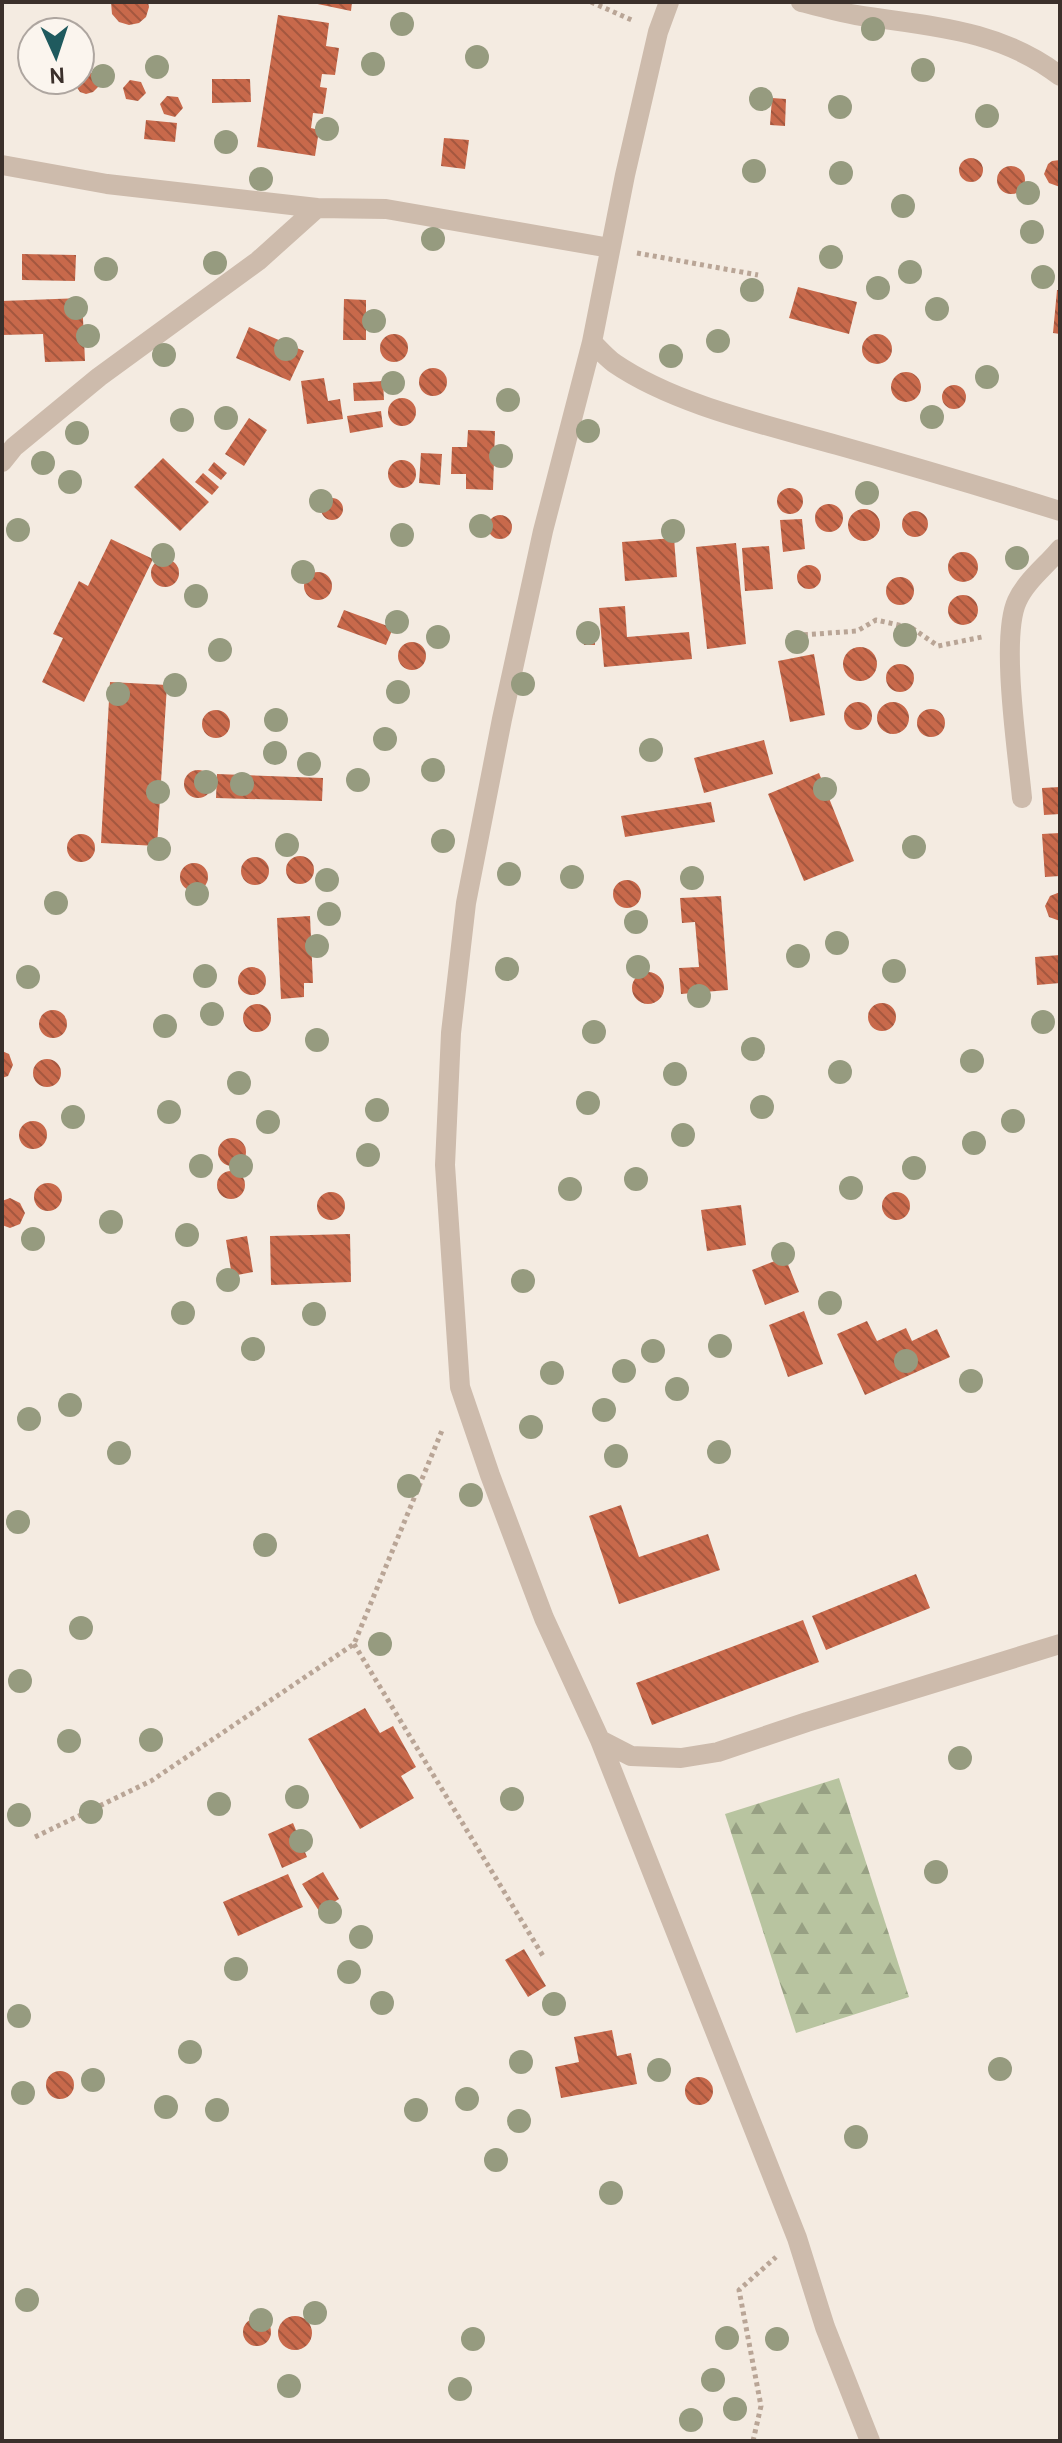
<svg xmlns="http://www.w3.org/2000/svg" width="1062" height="2443" font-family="Cabin,sans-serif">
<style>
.forest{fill:url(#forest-firs)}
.building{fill:url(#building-back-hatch)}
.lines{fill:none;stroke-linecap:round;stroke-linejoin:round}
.path{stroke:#b9a596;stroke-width:5;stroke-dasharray:4 4;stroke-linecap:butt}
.minor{stroke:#cdbbac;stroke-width:20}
.tree{fill:#969b7f}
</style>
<defs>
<pattern id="forest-firs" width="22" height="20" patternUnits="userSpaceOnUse" patternTransform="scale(2)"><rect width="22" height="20" fill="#b8c4a0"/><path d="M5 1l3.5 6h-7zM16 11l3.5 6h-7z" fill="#97a083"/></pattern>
<pattern id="building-back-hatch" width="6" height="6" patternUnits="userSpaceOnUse" patternTransform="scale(2)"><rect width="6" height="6" fill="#c8694b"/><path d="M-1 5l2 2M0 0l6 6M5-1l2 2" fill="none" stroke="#a4573f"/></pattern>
</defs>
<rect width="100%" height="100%" fill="#f4ebe1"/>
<path class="forest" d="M839 1778 909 1997 796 2033 725 1814Z"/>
<path class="building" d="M111 2H148L149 7 146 17 139 23 129 25 119 22 112 14Z
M308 2H352L351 11Z
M278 15 329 23 326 46 339 48 335 75 322 74 320 87 327 88 323 114 313 113 311 128 319 130 315 156 257 147Z
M88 71 94 74 98 80V87L93 92 86 94 80 92 76 86 81 74Z
M212 79H250L251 102 212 103Z
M130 80 141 82 146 93 138 101 126 99 123 88Z
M167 96 178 97 183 108 175 117 164 114 160 104Z
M772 98 786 99 785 126 770 125Z
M146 120 177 123 175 142 144 139Z
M444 138 469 140 465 169 441 166Z
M959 170a12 12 0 1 1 24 0a12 12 0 1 1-24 0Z
M1060 160V187L1049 183 1044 174 1048 164 1052 161Z
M997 180a14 14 0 1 1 28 0a14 14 0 1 1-28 0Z
M22 254 76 255 75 281 22 280Z
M798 287 857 302 849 334 789 318Z
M1057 290H1060V334L1053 333Z
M82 298 85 361 45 362 43 334 2 335V301Z
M344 299 366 300V340H343Z
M249 327 304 351 290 381 236 358Z
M380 348a14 14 0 1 1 28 0a14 14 0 1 1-28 0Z
M862 349a15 15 0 1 1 30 0a15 15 0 1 1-30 0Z
M419 382a14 14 0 1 1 28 0a14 14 0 1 1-28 0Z
M891 387a15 15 0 1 1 30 0a15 15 0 1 1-30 0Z
M324 378 328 401 340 399 343 419 307 424 301 381Z
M383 381 384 400 354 401 353 383Z
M942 397a12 12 0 1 1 24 0a12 12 0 1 1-24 0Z
M388 412a14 14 0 1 1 28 0a14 14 0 1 1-28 0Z
M381 411 383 427 350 433 347 416Z
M249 418 267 430 244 466 225 454Z
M468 430 495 431 493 490 466 489V474H451L452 447H467Z
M421 453 442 454 440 485 419 483Z
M163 458 209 502 180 531 134 487Z
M388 474a14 14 0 1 1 28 0a14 14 0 1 1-28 0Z
M214 462 227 473 221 480 208 470Z
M203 473 219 487 212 495 195 482Z
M777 501a13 13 0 1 1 26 0a13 13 0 1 1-26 0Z
M321 509a11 11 0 1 1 22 0a11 11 0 1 1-22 0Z
M815 518a14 14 0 1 1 28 0a14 14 0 1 1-28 0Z
M848 525a16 16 0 1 1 32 0a16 16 0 1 1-32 0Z
M902 524a13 13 0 1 1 26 0a13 13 0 1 1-26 0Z
M488 527a12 12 0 1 1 24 0a12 12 0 1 1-24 0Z
M802 519 805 549 783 552 780 520Z
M674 538 677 577 625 581 622 542Z
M111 539 153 559 84 702 42 682 63 638 53 634 79 581 88 586Z
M736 543 746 644 707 649 696 547Z
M769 546 773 589 745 591 742 548Z
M948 567a15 15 0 1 1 30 0a15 15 0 1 1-30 0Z
M151 573a14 14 0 1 1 28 0a14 14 0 1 1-28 0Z
M797 577a12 12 0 1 1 24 0a12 12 0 1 1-24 0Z
M304 586a14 14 0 1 1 28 0a14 14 0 1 1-28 0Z
M886 591a14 14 0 1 1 28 0a14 14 0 1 1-28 0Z
M948 610a15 15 0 1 1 30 0a15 15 0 1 1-30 0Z
M625 606 627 637 689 632 692 659 604 667 599 608Z
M344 610 393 628 386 645 337 627Z
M583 625H594L595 645H584Z
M398 656a14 14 0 1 1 28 0a14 14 0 1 1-28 0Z
M843 664a17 17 0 1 1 34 0a17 17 0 1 1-34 0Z
M814 654 825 715 790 722 778 661Z
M886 678a14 14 0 1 1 28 0a14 14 0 1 1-28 0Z
M110 682 167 685 157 846 101 843Z
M844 716a14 14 0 1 1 28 0a14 14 0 1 1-28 0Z
M877 718a16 16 0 1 1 32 0a16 16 0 1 1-32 0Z
M917 723a14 14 0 1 1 28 0a14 14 0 1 1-28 0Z
M202 724a14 14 0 1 1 28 0a14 14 0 1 1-28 0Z
M764 740 773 774 704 793 694 758Z
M184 784a14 14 0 1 1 28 0a14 14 0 1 1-28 0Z
M819 773 854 861 804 881 768 794Z
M217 774 323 778 322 801 216 798Z
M1060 787V814L1044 815 1042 788Z
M711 802 715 822 625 837 621 816Z
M1060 833V876L1045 877 1042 834Z
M67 848a14 14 0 1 1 28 0a14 14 0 1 1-28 0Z
M286 870a14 14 0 1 1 28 0a14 14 0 1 1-28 0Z
M241 871a14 14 0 1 1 28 0a14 14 0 1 1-28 0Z
M180 877a14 14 0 1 1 28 0a14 14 0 1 1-28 0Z
M613 894a14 14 0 1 1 28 0a14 14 0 1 1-28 0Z
M1060 892V921L1049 917 1045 906 1050 896Z
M721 896 728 990 681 994 679 968 699 967 695 922 682 923 680 898Z
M310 916 313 983H304V997L281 999 277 918Z
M1060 955V983L1037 985 1035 957Z
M238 981a14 14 0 1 1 28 0a14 14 0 1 1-28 0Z
M632 988a16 16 0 1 1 32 0a16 16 0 1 1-32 0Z
M868 1017a14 14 0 1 1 28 0a14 14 0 1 1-28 0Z
M243 1018a14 14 0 1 1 28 0a14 14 0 1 1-28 0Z
M39 1024a14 14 0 1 1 28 0a14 14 0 1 1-28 0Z
M2 1051 9 1054 13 1065 8 1076 2 1078Z
M33 1073a14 14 0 1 1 28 0a14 14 0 1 1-28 0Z
M19 1135a14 14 0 1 1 28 0a14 14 0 1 1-28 0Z
M218 1152a14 14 0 1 1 28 0a14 14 0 1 1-28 0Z
M217 1185a14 14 0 1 1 28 0a14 14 0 1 1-28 0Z
M34 1197a14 14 0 1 1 28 0a14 14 0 1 1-28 0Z
M882 1206a14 14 0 1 1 28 0a14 14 0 1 1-28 0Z
M317 1206a14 14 0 1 1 28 0a14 14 0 1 1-28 0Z
M10 1198 20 1203 25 1213 20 1224 10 1228 2 1225V1201Z
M741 1205 746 1245 707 1251 701 1210Z
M350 1234 351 1282 271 1285 270 1236Z
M247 1236 253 1272 232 1276 226 1240Z
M785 1257 799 1292 765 1305 752 1270Z
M804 1311 823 1364 788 1377 769 1325Z
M867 1321 877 1341 906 1328 912 1341 937 1329 950 1357 865 1395 837 1334Z
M621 1505 639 1557 708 1534 720 1570 619 1604 589 1516Z
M916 1574 930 1608 826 1650 812 1616Z
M803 1620 819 1662 652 1725 636 1683Z
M365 1708 380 1733 393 1726 416 1767 401 1776 414 1798 360 1829 308 1739Z
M293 1823 307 1857 282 1868 268 1834Z
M323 1872 339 1899 319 1911 302 1884Z
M288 1874 303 1907 238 1936 223 1902Z
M524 1949 546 1986 528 1997 505 1960Z
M612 2030 617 2056 631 2053 637 2084 561 2098 555 2067 579 2062 574 2037Z
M46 2085a14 14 0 1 1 28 0a14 14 0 1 1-28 0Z
M685 2091a14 14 0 1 1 28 0a14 14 0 1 1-28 0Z
M278 2333a17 17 0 1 1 34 0a17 17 0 1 1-34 0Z
M243 2332a14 14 0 1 1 28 0a14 14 0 1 1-28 0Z"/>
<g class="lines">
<path class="path" d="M591 2 634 21
M637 253 758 275
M788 636 857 631 876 620 912 628 938 646 982 637
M354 1644 543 1956
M35 1837 151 1781 354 1644 443 1428
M753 2441 761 2406 739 2290 776 2257"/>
<path class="minor" d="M669 2 658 32 625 175 592 342 543 531 502 719 466 903 451 1033 445 1165 460 1387 490 1475 544 1618 600 1740 797 2238 825 2327 870 2441
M801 2C819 6 837 12 856 15 928 26 1000 29 1060 76
M2 165 107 184 317 208
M592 342C599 349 606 357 614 363 675 405 767 425 837 445 912 466 986 488 1060 511
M2 462 14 447 99 377 258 261 317 208 386 209 610 248
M1022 798C1018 754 1000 638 1017 601 1026 581 1046 566 1060 549
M600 1740 631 1756 681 1758 718 1752 807 1722 1060 1644"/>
</g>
<g class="tree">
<circle cx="402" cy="24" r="12"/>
<circle cx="873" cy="29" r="12"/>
<circle cx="477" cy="57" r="12"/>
<circle cx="373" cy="64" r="12"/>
<circle cx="157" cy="67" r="12"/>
<circle cx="923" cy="70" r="12"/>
<circle cx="103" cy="76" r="12"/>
<circle cx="761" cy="99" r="12"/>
<circle cx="840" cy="107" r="12"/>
<circle cx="987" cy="116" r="12"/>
<circle cx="327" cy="129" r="12"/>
<circle cx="226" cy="142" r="12"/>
<circle cx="754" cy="171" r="12"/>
<circle cx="841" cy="173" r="12"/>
<circle cx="261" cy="179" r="12"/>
<circle cx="1028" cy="193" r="12"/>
<circle cx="903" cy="206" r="12"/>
<circle cx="1032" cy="232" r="12"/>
<circle cx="433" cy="239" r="12"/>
<circle cx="831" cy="257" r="12"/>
<circle cx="215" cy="263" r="12"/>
<circle cx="106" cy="269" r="12"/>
<circle cx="910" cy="272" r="12"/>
<circle cx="1043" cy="277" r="12"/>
<circle cx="878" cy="288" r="12"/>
<circle cx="752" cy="290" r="12"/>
<circle cx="76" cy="308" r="12"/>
<circle cx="937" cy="309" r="12"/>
<circle cx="374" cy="321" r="12"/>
<circle cx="88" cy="336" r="12"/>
<circle cx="718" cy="341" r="12"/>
<circle cx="286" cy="349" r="12"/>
<circle cx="164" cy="355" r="12"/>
<circle cx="671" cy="356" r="12"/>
<circle cx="987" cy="377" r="12"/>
<circle cx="393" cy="383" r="12"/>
<circle cx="508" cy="400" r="12"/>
<circle cx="932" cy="417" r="12"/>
<circle cx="226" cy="418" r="12"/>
<circle cx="182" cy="420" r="12"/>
<circle cx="588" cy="431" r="12"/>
<circle cx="77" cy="433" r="12"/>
<circle cx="501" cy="456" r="12"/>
<circle cx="43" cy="463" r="12"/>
<circle cx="70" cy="482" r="12"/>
<circle cx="867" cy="493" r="12"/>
<circle cx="321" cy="501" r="12"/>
<circle cx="481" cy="526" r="12"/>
<circle cx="18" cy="530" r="12"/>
<circle cx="673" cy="531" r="12"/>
<circle cx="402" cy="535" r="12"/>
<circle cx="163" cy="555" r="12"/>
<circle cx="1017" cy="558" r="12"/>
<circle cx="303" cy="572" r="12"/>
<circle cx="196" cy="596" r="12"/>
<circle cx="397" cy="622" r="12"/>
<circle cx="588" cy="633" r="12"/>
<circle cx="905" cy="635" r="12"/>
<circle cx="438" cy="637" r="12"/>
<circle cx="797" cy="642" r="12"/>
<circle cx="220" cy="650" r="12"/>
<circle cx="523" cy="684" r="12"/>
<circle cx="175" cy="685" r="12"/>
<circle cx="398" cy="692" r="12"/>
<circle cx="118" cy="694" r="12"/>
<circle cx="276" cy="720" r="12"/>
<circle cx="385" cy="739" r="12"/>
<circle cx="651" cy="750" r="12"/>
<circle cx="275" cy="753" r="12"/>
<circle cx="309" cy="764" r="12"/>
<circle cx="433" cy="770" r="12"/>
<circle cx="358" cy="780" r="12"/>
<circle cx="206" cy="782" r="12"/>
<circle cx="242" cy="784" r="12"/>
<circle cx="825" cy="789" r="12"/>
<circle cx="158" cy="792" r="12"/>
<circle cx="443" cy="841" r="12"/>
<circle cx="287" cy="845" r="12"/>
<circle cx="914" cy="847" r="12"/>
<circle cx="159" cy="849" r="12"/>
<circle cx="509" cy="874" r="12"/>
<circle cx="572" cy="877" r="12"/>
<circle cx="692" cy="878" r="12"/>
<circle cx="327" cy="880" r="12"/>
<circle cx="197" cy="894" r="12"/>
<circle cx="56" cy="903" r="12"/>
<circle cx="329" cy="914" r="12"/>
<circle cx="636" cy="922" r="12"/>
<circle cx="837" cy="943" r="12"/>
<circle cx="317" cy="946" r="12"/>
<circle cx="798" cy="956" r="12"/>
<circle cx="638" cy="967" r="12"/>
<circle cx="507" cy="969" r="12"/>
<circle cx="894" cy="971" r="12"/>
<circle cx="205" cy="976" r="12"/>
<circle cx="28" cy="977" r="12"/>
<circle cx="699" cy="996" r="12"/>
<circle cx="212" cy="1014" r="12"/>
<circle cx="1043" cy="1022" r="12"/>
<circle cx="165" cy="1026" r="12"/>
<circle cx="594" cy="1032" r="12"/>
<circle cx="317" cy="1040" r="12"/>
<circle cx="753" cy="1049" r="12"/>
<circle cx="972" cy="1061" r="12"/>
<circle cx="840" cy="1072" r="12"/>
<circle cx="675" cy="1074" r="12"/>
<circle cx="239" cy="1083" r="12"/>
<circle cx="588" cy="1103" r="12"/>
<circle cx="762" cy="1107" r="12"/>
<circle cx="377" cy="1110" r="12"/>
<circle cx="169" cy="1112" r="12"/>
<circle cx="73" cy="1117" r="12"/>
<circle cx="1013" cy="1121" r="12"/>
<circle cx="268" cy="1122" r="12"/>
<circle cx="683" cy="1135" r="12"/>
<circle cx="974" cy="1143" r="12"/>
<circle cx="368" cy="1155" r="12"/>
<circle cx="201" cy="1166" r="12"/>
<circle cx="241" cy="1166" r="12"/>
<circle cx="914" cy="1168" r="12"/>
<circle cx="636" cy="1179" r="12"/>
<circle cx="851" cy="1188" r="12"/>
<circle cx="570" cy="1189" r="12"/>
<circle cx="111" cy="1222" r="12"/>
<circle cx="187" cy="1235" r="12"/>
<circle cx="33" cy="1239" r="12"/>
<circle cx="783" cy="1254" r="12"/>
<circle cx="228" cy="1280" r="12"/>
<circle cx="523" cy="1281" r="12"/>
<circle cx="830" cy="1303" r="12"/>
<circle cx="183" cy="1313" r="12"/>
<circle cx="314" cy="1314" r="12"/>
<circle cx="720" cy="1346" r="12"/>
<circle cx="253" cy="1349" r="12"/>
<circle cx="653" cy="1351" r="12"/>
<circle cx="906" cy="1361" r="12"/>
<circle cx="624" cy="1371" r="12"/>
<circle cx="552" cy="1373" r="12"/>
<circle cx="971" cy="1381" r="12"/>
<circle cx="677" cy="1389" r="12"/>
<circle cx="70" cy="1405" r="12"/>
<circle cx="604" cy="1410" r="12"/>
<circle cx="29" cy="1419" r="12"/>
<circle cx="531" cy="1427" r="12"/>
<circle cx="719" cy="1452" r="12"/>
<circle cx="119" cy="1453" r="12"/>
<circle cx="616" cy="1456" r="12"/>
<circle cx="409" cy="1486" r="12"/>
<circle cx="471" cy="1495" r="12"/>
<circle cx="18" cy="1522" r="12"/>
<circle cx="265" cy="1545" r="12"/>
<circle cx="81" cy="1628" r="12"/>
<circle cx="380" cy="1644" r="12"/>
<circle cx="20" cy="1681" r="12"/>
<circle cx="151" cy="1740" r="12"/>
<circle cx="69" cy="1741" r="12"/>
<circle cx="960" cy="1758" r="12"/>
<circle cx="297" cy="1797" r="12"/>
<circle cx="512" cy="1799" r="12"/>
<circle cx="219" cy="1804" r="12"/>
<circle cx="91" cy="1812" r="12"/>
<circle cx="19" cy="1815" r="12"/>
<circle cx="301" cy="1841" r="12"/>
<circle cx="936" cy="1872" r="12"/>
<circle cx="330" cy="1912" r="12"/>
<circle cx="361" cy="1937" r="12"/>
<circle cx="236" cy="1969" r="12"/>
<circle cx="349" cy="1972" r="12"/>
<circle cx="382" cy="2003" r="12"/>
<circle cx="554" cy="2004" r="12"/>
<circle cx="19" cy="2016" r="12"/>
<circle cx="190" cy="2052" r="12"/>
<circle cx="521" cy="2062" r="12"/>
<circle cx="1000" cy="2069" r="12"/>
<circle cx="659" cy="2070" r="12"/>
<circle cx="93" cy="2080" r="12"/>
<circle cx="23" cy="2093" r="12"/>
<circle cx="467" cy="2099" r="12"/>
<circle cx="166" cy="2107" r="12"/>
<circle cx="217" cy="2110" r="12"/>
<circle cx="416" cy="2110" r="12"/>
<circle cx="519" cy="2121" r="12"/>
<circle cx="856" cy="2137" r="12"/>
<circle cx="496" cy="2160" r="12"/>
<circle cx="611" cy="2193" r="12"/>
<circle cx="27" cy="2300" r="12"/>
<circle cx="315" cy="2313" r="12"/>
<circle cx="261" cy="2320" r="12"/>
<circle cx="727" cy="2338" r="12"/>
<circle cx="473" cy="2339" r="12"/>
<circle cx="777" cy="2339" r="12"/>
<circle cx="713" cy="2380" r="12"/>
<circle cx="289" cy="2386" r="12"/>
<circle cx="460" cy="2389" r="12"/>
<circle cx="735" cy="2409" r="12"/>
<circle cx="691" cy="2420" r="12"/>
</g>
<rect width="1062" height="2443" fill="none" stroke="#3b302b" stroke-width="8"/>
<g transform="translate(56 56) rotate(177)"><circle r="38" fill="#fbf5ee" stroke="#aea6a0" stroke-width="2"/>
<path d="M0-6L14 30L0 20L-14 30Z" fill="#1f5a5e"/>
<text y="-12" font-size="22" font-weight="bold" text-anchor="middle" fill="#3b302b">N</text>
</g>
</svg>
